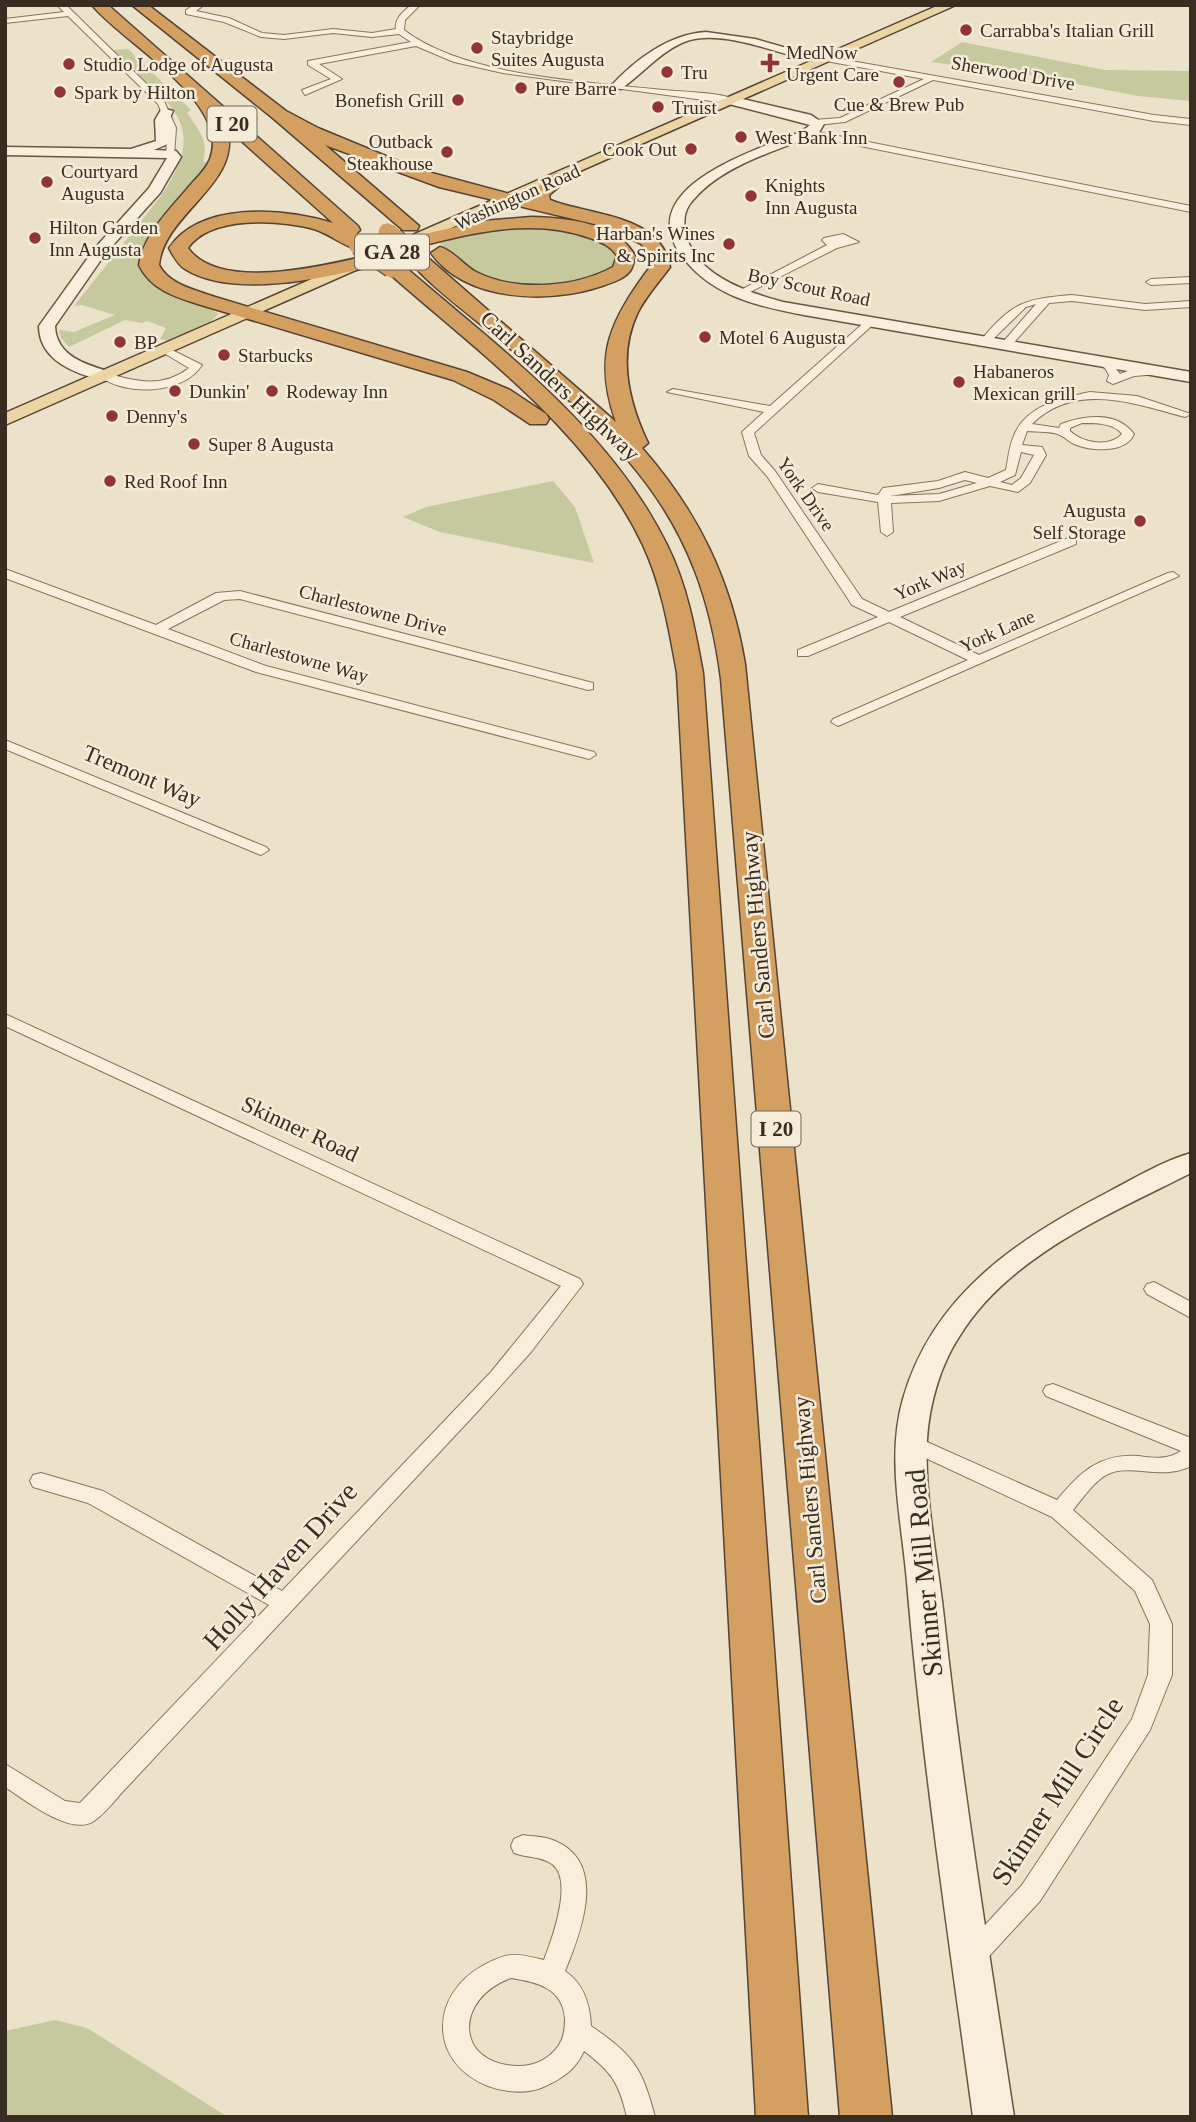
<svg xmlns="http://www.w3.org/2000/svg" width="1196" height="2122" font-family="Georgia,serif">
<style>
.green{fill:#c5c99d}
.lines{fill:none;stroke-linecap:round;stroke-linejoin:round}
.street-casing{stroke:#87745f;stroke-width:2}
.secondary-casing{stroke:#695542;stroke-width:3}
.primary-casing{stroke:#554233;stroke-width:3}
.highway-casing{stroke:#554233;stroke-width:3}
.street{fill:#f7efdc;fill-rule:evenodd}
.secondary{fill:#f7efdc;fill-rule:evenodd}
.primary{fill:#ebd5a5;fill-rule:evenodd}
.highway{fill:#d4a061;fill-rule:evenodd}
.highway-bridge-far1-casing{stroke:#554233;stroke-width:18;stroke-linecap:butt}
.highway-bridge-casing{stroke:#554233;stroke-width:23;stroke-linecap:butt}
.highway-bridge-far1{stroke:#d4a061;stroke-width:17}
.highway-bridge{stroke:#d4a061;stroke-width:21}
.poi-dot{fill:#923335;stroke:#f4ebd8;stroke-width:2.5}
.labels{text-anchor:middle;dominant-baseline:central;stroke-width:5;stroke-linejoin:round;paint-order:stroke}
.far-poi-label{font-size:19px;fill:#392c21;stroke:#f4ebd8;text-anchor:start}
.far-street-label{font-size:19px;fill:#392c21;stroke:#f4ebd8}
.shield{fill:#f4ebd8;stroke:#716558;stroke-width:2}
.shield-label{font-size:21px;font-weight:bold;fill:#392c21}
.street-label{font-size:23px;fill:#392c21;stroke:#f4ebd8}
.near-street-label{font-size:28px;fill:#392c21;stroke:#f4ebd8}
</style>
<rect width="100%" height="100%" fill="#ece1c9"/>
<path class="green" d="M962 42 1105 70 1191 71V101L1138 96 963 62 954 65 931 62Z
M128 49 191 110 187 113C199 130 209 141 203 162H211L142 258 218 314 209 323 167 341 160 339 166 328 147 321 142 323 125 320 69 347 61 338 59 330 74 332 115 315 82 305 74 306 161 196C215 118 162 102 112 50Z
M515 227C550 229 591 226 618 254L615 267C554 294 488 296 440 243L450 237Z
M553 481 575 507 594 563 440 532 403 517 426 507Z
M55 2020 87 2028 228 2117H5V2031Z"/>
<g class="lines">
<defs>
<path id="street" d="M57 5H66L164 101 176 128 174 156 166 154 168 128 158 104 68 16 5 23V19L64 12Z
M194 5H204L196 11 229 18 262 33 284 35 333 29 372 33 396 29C394 19 403 12 411 5H420L405 20 404 30C466 77 588 82 664 90 683 92 723 92 738 101L734 104 503 73 454 62 416 46 319 64 342 79 305 95 302 90 331 79 308 65V61L411 42 399 34 372 37 333 33 284 39 261 37 224 22 186 14V10Z
M829 57 1154 115 1191 119V125L1154 121 933 80 845 122 817 125 814 120 840 118 924 79 826 61Z
M808 130 1191 206V212L805 135Z
M843 234 859 242 837 248 744 295 735 293 827 245 822 240 824 238Z
M1191 277V283L1151 285 1146 282 1151 279Z
M1072 295 1145 304 1191 301V307L1145 310 1072 301 1049 303 1011 346H1003V342L1036 304 1026 307 990 342 981 340C1013 302 1024 299 1072 295Z
M868 319 877 321 754 433 761 455 775 471 862 599 889 612 1068 538H1076V544L900 617 979 655 1168 573 1173 572 1179 576 838 726 831 722 833 719 968 660 889 622 808 656H798V650L878 617 852 605 767 476 749 456 742 432 764 412 667 392 673 389 770 406Z
M166 347 202 365C183 395 125 396 99 376L105 373C135 381 162 389 189 368L162 352 161 350Z
M1092 357C1105 355 1113 364 1120 374 1132 369 1153 364 1165 371L1159 374 1134 376 1113 384 1107 381 1109 375 1105 368 1092 361Z
M1090 392 1137 396 1191 414 1185 417C1135 404 1076 381 1032 424L1059 428 1061 424C1085 415 1117 411 1134 434 1126 454 1090 451 1074 444 1069 442 1065 437 1060 435 1052 431 1037 432 1027 431L1022 445 1042 447 1046 455 1030 483 1018 492 990 486 939 501 891 503 893 532 887 536 881 532 878 502 818 492 812 488 818 484 878 495 883 488 938 481 965 472 988 478 1006 470C1008 459 1009 448 1013 438 1024 406 1061 398 1090 392ZM1082 423C1096 423 1114 423 1122 434 1109 448 1083 443 1070 431V428ZM1021 452 1034 455 1021 478 1012 485 1000 482 1015 475ZM965 480 977 483 939 494 890 496 939 488Z
M5 569 156 625 216 593 240 591 593 683V689L588 690 240 599 224 600 168 629 266 666 594 752 596 755 589 759 256 672 5 578Z
M5 740 266 847 269 850 261 855 256 853 5 749Z
M5 1014 580 1279 583 1284 531 1352 478 1411 129 1785C118 1796 107 1812 94 1821 71 1837 24 1799 5 1787V1764L65 1801 80 1803 269 1605 88 1503 33 1487 30 1481 33 1475 41 1473 103 1491 282 1591 491 1372 561 1286 5 1026Z
M1154 1282 1191 1302V1318L1147 1294 1144 1289 1147 1284Z
M1053 1384 1191 1438V1466C1161 1481 1132 1463 1108 1474 1094 1481 1083 1498 1073 1510L1152 1580 1172 1624V1675L1150 1730 1040 1901 981 1965 972 1968 963 1965 959 1957 963 1949 1022 1885 1132 1719 1148 1675 1150 1624 1135 1591 1052 1517 904 1448 900 1443 904 1438 911 1435 918 1438 1057 1500C1080 1472 1100 1453 1139 1456 1154 1458 1167 1460 1181 1451L1046 1396 1043 1391 1046 1386Z
M523 1835C534 1837 545 1836 555 1841 608 1863 581 1932 565 1971 584 1984 590 2004 591 2026 633 2055 642 2067 655 2117H627C619 2083 612 2072 584 2051 575 2071 560 2080 541 2088 525 2094 504 2092 488 2086 429 2063 429 1996 482 1966 490 1962 503 1955 512 1955 522 1954 534 1958 544 1960 552 1939 574 1880 552 1864 541 1856 527 1858 514 1853L511 1846 514 1839ZM511 1978C537 1982 563 1988 565 2019 565 2028 564 2037 559 2045 549 2059 536 2066 518 2066 453 2064 455 1998 511 1978Z"/>
<path id="secondary" d="M706 32 755 39 804 53 798 57C765 49 717 29 684 42 660 52 642 74 621 89L611 86C635 60 669 34 706 32Z
M734 97 811 115 824 124 818 134C778 150 723 165 694 199 686 207 683 218 685 229 691 274 746 292 783 302L1191 372V382L804 315C756 306 708 295 679 252 640 192 736 158 776 141 787 137 802 133 810 125L729 104V98Z
M162 108 173 111 169 120 170 143 154 150 176 151 181 157 160 193 105 254 55 326C56 356 86 365 111 372L113 376 105 381C76 374 39 361 39 326L95 248 149 188 167 158 5 155V147L131 149 156 141 155 120Z
M1191 1153V1173C1110 1214 1008 1256 959 1337 940 1366 929 1405 927 1440 924 1498 938 1560 944 1618 962 1785 989 1951 1014 2117H973C949 1939 922 1761 907 1582 902 1522 886 1458 903 1399 933 1294 1018 1239 1110 1191 1135 1178 1163 1161 1191 1153Z"/>
<path id="primary" d="M939 5H956L5 425V413Z"/>
<path id="highway" d="M92 5H108L358 226 360 230 356 234 368 244 359 250C343 246 330 234 314 229 279 220 211 215 188 248 219 292 324 266 370 255L380 261 377 265C325 278 233 299 185 269 178 265 173 255 169 248 201 201 284 208 333 223L227 128C243 183 164 213 159 265 169 285 196 290 215 297L467 372 510 390 546 414 549 419 546 424H530L494 400 453 380 201 305C176 297 151 290 139 265 143 236 169 210 187 189 194 180 206 170 210 159 232 102 123 43 92 5Z
M132 5H148L286 111 318 128 417 169 532 200 534 190 555 173H567L570 177 549 195 550 200C591 216 661 214 670 267 659 282 646 296 638 312 617 355 628 401 648 443L642 448C698 512 731 580 745 664L892 2117H840L721 679C700 513 623 445 502 342 478 321 428 285 410 261L413 257H427L616 422C592 355 611 320 650 267L648 252 641 244 607 227 439 187 325 145 419 226 417 230H403L274 119Z
M531 217C565 218 618 222 635 256 634 261 633 267 630 271 624 279 611 283 602 286 549 304 466 302 431 253L440 247C454 251 463 265 476 272 515 292 575 288 613 267L617 256C611 246 601 242 590 238 532 217 471 233 413 248L404 242 406 238 483 221Z
M398 265 405 267C500 349 610 429 667 545 687 585 695 629 703 673L808 2117H756L677 673C669 629 662 586 643 545 590 433 482 355 391 275L388 271Z"/>
</defs>
<use href="#street" class="street-casing"/>
<use href="#secondary" class="secondary-casing"/>
<use href="#primary" class="primary-casing"/>
<use href="#highway" class="highway-casing"/>
<use href="#street" class="street"/>
<use href="#secondary" class="secondary"/>
<use href="#primary" class="primary"/>
<use href="#highway" class="highway"/>
<defs>
<path id="highway-bridge-far1" d="M387 232 395 239"/>
<path id="highway-bridge" d="M393 238 420 261
M359 244 392 267"/>
</defs>
<use href="#highway-bridge-far1" class="highway-bridge-far1-casing"/>
<use href="#highway-bridge" class="highway-bridge-casing"/>
<use href="#highway-bridge-far1" class="highway-bridge-far1"/>
<use href="#highway-bridge" class="highway-bridge"/>
</g>
<g class="poi-dot">
<circle cx="966" cy="30" r="7"/>
<circle cx="477" cy="48" r="7"/>
<path d="M766.5 52.5h7v7h7v7h-7v7h-7v-7h-7v-7h7z"/>
<circle cx="69" cy="64" r="7"/>
<circle cx="667" cy="72" r="7"/>
<circle cx="899" cy="82" r="7"/>
<circle cx="521" cy="88" r="7"/>
<circle cx="60" cy="92" r="7"/>
<circle cx="458" cy="100" r="7"/>
<circle cx="658" cy="107" r="7"/>
<circle cx="741" cy="137" r="7"/>
<circle cx="691" cy="149" r="7"/>
<circle cx="447" cy="152" r="7"/>
<circle cx="47" cy="182" r="7"/>
<circle cx="751" cy="196" r="7"/>
<circle cx="35" cy="238" r="7"/>
<circle cx="729" cy="244" r="7"/>
<circle cx="705" cy="337" r="7"/>
<circle cx="120" cy="342" r="7"/>
<circle cx="224" cy="355" r="7"/>
<circle cx="959" cy="382" r="7"/>
<circle cx="175" cy="391" r="7"/>
<circle cx="272" cy="391" r="7"/>
<circle cx="112" cy="416" r="7"/>
<circle cx="194" cy="444" r="7"/>
<circle cx="110" cy="481" r="7"/>
<circle cx="1140" cy="521" r="7"/>
</g>
<g class="labels">
<g class="far-poi-label">
<text x="980" y="30">Carrabba's Italian Grill</text>
<text x="491" y="37">Staybridge<tspan x="491" dy="22">Suites Augusta</tspan></text>
<text x="786" y="52">MedNow<tspan x="786" dy="22">Urgent Care</tspan></text>
<text x="83" y="64">Studio Lodge of Augusta</text>
<text x="681" y="72">Tru</text>
<text x="535" y="88">Pure Barre</text>
<text x="74" y="92">Spark by Hilton</text>
<text x="444" y="100" text-anchor="end">Bonefish Grill</text>
<text x="899" y="104" text-anchor="middle">Cue &amp; Brew Pub</text>
<text x="672" y="107">Truist</text>
<text x="755" y="137">West Bank Inn</text>
<text x="433" y="141" text-anchor="end">Outback<tspan x="433" dy="22">Steakhouse</tspan></text>
<text x="677" y="149" text-anchor="end">Cook Out</text>
<text x="61" y="171">Courtyard<tspan x="61" dy="22">Augusta</tspan></text>
<text x="765" y="185">Knights<tspan x="765" dy="22">Inn Augusta</tspan></text>
<text x="49" y="227">Hilton Garden<tspan x="49" dy="22">Inn Augusta</tspan></text>
<text x="715" y="233" text-anchor="end">Harban's Wines<tspan x="715" dy="22">&amp; Spirits Inc</tspan></text>
<text x="719" y="337">Motel 6 Augusta</text>
<text x="134" y="342">BP</text>
<text x="238" y="355">Starbucks</text>
<text x="973" y="371">Habaneros<tspan x="973" dy="22">Mexican grill</tspan></text>
<text x="189" y="391">Dunkin'</text>
<text x="286" y="391">Rodeway Inn</text>
<text x="126" y="416">Denny's</text>
<text x="208" y="444">Super 8 Augusta</text>
<text x="124" y="481">Red Roof Inn</text>
<text x="1126" y="510" text-anchor="end">Augusta<tspan x="1126" dy="22">Self Storage</tspan></text>
</g>
<g class="far-street-label">
<text transform="translate(1013 73) rotate(10)">Sherwood Drive</text>
<text transform="translate(517 197) rotate(-24)">Washington Road</text>
<text transform="translate(809 287) rotate(12)">Boy Scout Road</text>
<text transform="translate(806 494) rotate(55)">York Drive</text>
<text transform="translate(930 580) rotate(-23)">York Way</text>
<text transform="translate(373 610) rotate(15)">Charlestowne Drive</text>
<text transform="translate(997 631) rotate(-24)">York Lane</text>
<text transform="translate(299 657) rotate(16)">Charlestowne Way</text>
</g>
<g class="shield">
<rect x="207.5" y="106.5" width="49" height="35" rx="5"/>
<rect x="355" y="234.5" width="74" height="35" rx="5"/>
<rect x="751.5" y="1111.5" width="49" height="35" rx="5"/>
</g>
<g class="shield-label">
<text x="232" y="124">I 20</text>
<text x="392" y="252">GA 28</text>
<text x="776" y="1129">I 20</text>
</g>
<g class="street-label">
<text transform="translate(560 386) rotate(43)">Carl Sanders Highway</text>
<text transform="translate(142 776) rotate(23)">Tremont Way</text>
<text transform="translate(758 935) rotate(-95)">Carl Sanders Highway</text>
<text transform="translate(300 1129) rotate(25)">Skinner Road</text>
<text transform="translate(810 1500) rotate(-95)">Carl Sanders Highway</text>
</g>
<g class="near-street-label">
<text transform="translate(280 1566) rotate(-48)">Holly Haven Drive</text>
<text transform="translate(924 1573) rotate(-95)">Skinner Mill Road</text>
<text transform="translate(1057 1791) rotate(-57)">Skinner Mill Circle</text>
</g>
</g>
<rect width="1196" height="2122" fill="none" stroke="#392c21" stroke-width="14"/>
</svg>
